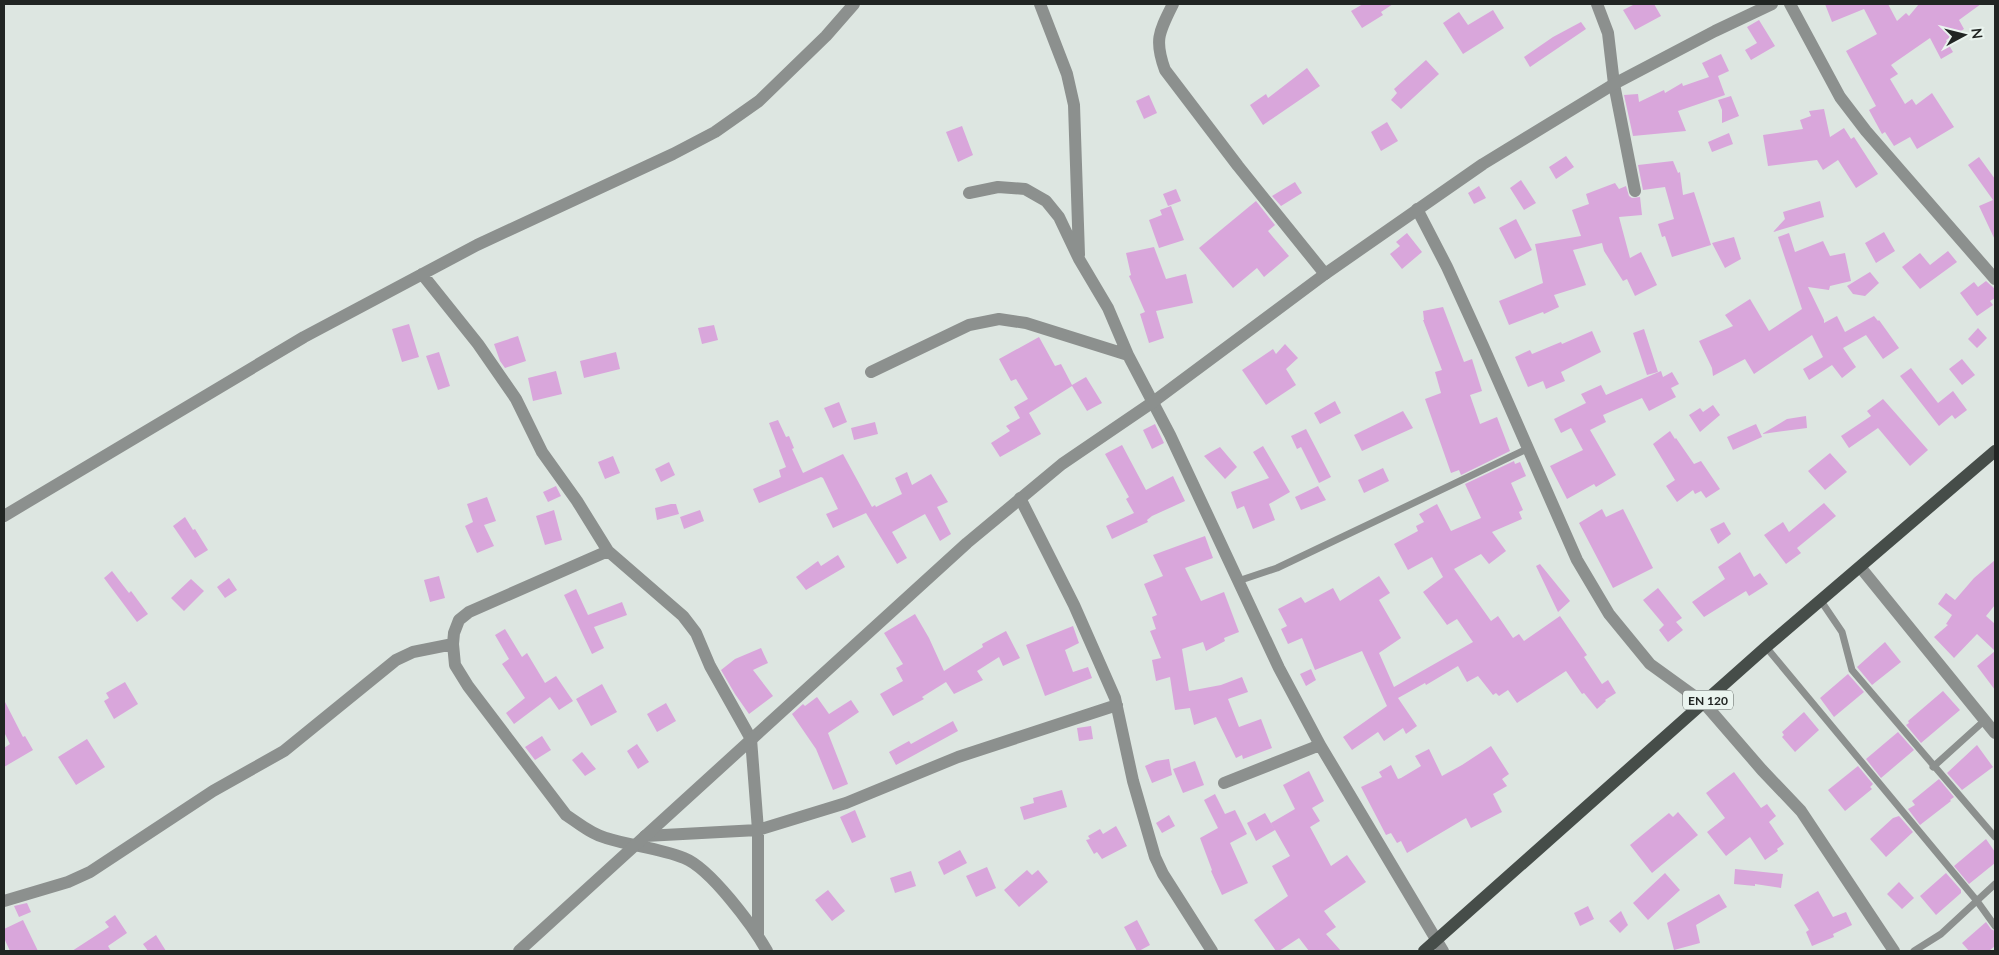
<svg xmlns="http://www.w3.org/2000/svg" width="1999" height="955" font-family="Lato,sans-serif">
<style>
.building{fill:#d9a6db}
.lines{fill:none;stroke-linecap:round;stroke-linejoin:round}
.service{stroke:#8c908e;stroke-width:7}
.minor{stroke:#8c908e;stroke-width:12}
.tertiary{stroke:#8c908e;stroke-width:12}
.primary{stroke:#464d49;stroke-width:12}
.labels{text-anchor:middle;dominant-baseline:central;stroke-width:4;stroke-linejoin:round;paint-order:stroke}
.shield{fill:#eaf4ef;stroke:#5d6360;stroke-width:1}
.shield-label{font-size:12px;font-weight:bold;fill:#212523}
</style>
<rect width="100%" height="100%" fill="#dde6e1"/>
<path class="building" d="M1363 4H1393L1381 12 1383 15 1362 28 1351 11Z
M1635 4H1654L1661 16 1635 30 1623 10Z
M1825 4H1888L1897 21 1906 13 1909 16 1919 4H1981L1959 20 1964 29 1946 40 1953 52 1941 59 1930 38 1891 65 1898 74 1890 79 1905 104 1912 99 1916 105 1932 93 1954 127 1917 149 1910 137 1894 146 1885 132 1882 134 1869 110 1876 106 1846 51 1877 34 1864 9 1832 22Z
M1493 10 1504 28 1463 54 1443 23 1459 12 1468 25Z
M1759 20 1775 46 1751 60 1745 50 1757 43 1747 27Z
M1581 22 1586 29 1530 67 1524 57 1553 37Z
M1721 54 1729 71 1718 76 1725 95 1678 111 1686 131 1633 136 1624 95 1638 94 1639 102 1664 90 1665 93 1682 83 1683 86 1709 77 1702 63Z
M1426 60 1439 74 1401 109 1391 100 1397 93 1394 89Z
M1307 68 1320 86 1263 125 1250 105 1266 94 1268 98Z
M1149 95 1157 113 1144 119 1136 101Z
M1731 96 1739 116 1722 123V110L1718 100Z
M1824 109 1830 137 1844 128 1851 139 1854 137 1878 174 1856 188 1838 160 1823 170 1817 160 1768 166 1763 135 1803 129 1800 120 1811 116 1809 111Z
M1387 122 1398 141 1381 151 1371 132Z
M962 126 973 155 958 162 946 132Z
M1729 133 1733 144 1712 152 1708 142Z
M1566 156 1574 167 1556 179 1549 167Z
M1979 157 1995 179V240L1979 206 1993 200 1968 165Z
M1673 161 1678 173 1680 172 1683 195 1694 192 1711 245 1672 257 1665 236 1662 237 1658 224 1674 219 1665 187 1643 190 1638 165Z
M1521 180 1536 203 1524 210 1510 188Z
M1295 182 1302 193 1281 206 1272 196Z
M1615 183 1619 189 1626 186 1629 196 1632 198 1640 197 1642 215 1619 217 1630 258 1641 252 1657 285 1635 296 1627 279 1623 281 1604 251 1602 243 1573 250 1586 285 1554 295 1559 307 1544 314 1543 312 1509 325 1499 301 1543 283 1535 244 1581 236 1572 210 1589 204 1586 194Z
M1479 186 1486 198 1474 204 1468 193Z
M1176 189 1181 201 1168 206 1163 194Z
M1256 201 1275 225 1268 231 1289 256 1264 277 1257 268 1233 288 1199 248Z
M1820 201 1824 217 1773 232 1785 219 1783 212Z
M1171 206 1184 240 1159 248 1149 220 1162 215 1160 210Z
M1516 219 1532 250 1515 259 1499 228Z
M1884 232 1895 251 1876 263 1865 243Z
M1407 233 1422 252 1402 269 1390 254 1400 246 1396 242Z
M1789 233 1795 252 1823 241 1830 256 1845 253 1851 281 1830 286 1829 290 1808 287 1824 320V323L1837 316 1845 332 1874 316 1878 321 1879 320 1899 348 1883 359 1866 335 1843 348 1856 367 1842 378 1832 365 1809 380 1803 369 1823 357 1812 335 1754 374 1745 359 1713 376 1712 368 1699 341 1733 326 1725 315 1750 299 1769 331 1802 309 1778 237Z
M1734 237 1741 259 1725 268 1712 243Z
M1154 247 1166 279 1186 274 1193 303 1156 311 1164 338 1149 343 1140 314 1145 312 1129 276 1131 275 1126 253Z
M1948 251 1957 262 1920 289 1902 267 1920 253 1930 265Z
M1870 272 1879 283 1865 296 1853 294 1847 286Z
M1986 281 1995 289V298L1990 301 1993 305 1977 316 1960 293 1974 282 1978 287Z
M1443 307 1464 362 1472 359 1482 391 1470 395 1480 424 1497 417 1510 451 1461 475 1459 470 1451 473 1425 399 1441 393 1435 372 1442 370 1423 320H1424L1423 311Z
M409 324 419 357 402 362 392 329Z
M714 325 718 340 702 344 698 328Z
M1978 328 1987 338 1977 348 1968 339Z
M1644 329 1658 372 1647 375 1633 333Z
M1592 331 1601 352 1561 372 1565 381 1546 389 1543 381 1528 387 1515 357 1530 350 1532 354 1561 342 1562 344Z
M518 336 526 361 505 368 500 361 494 344Z
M1039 337 1055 366 1061 364 1072 385 1086 377 1102 403 1087 411 1072 386 1029 413 1041 434 1000 457 991 443 1010 431 1006 426 1020 418 1014 407 1028 399 1016 379 1011 381 999 359Z
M1285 344 1298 358 1286 369 1296 385 1266 405 1242 370 1273 349 1276 354Z
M439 352 450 386 438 390 426 356Z
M616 352 620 369 584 378 580 361Z
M1962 359 1975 375 1962 385 1949 369Z
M1911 368 1938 403 1953 391 1967 410 1955 419 1952 415 1939 426 1900 376Z
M556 371 562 394 533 401 528 378Z
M1661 371 1663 377 1672 372 1679 384 1671 388 1676 397 1649 411 1642 398 1603 415 1606 422 1590 430 1616 475 1596 487 1594 484 1567 499 1550 466 1583 450 1571 428 1561 433 1554 419 1586 403 1581 394 1601 385 1606 395Z
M1883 399 1928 450 1910 466 1878 428 1849 448 1841 436 1871 416 1867 411Z
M1335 401 1341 413 1320 424 1314 413Z
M839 402 847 422 833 428 824 408Z
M1713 405 1720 415 1700 432 1689 415 1700 408 1703 412Z
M1403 411 1413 428 1362 451 1354 435Z
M1806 416 1807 428 1762 434 1787 419Z
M778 420 786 437 789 436 794 448 792 449 803 473 843 454 872 507 875 505 876 507 902 494 895 478 907 472 912 485 931 474 948 502 937 507 951 534 940 541 925 514 892 532 907 558 897 564 866 513 833 528 826 514 838 509 823 478 821 477 759 503 753 489 781 477 779 470 786 467 769 423Z
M875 422 878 434 854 440 851 428Z
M1155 424 1164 443 1152 449 1143 430Z
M1756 424 1762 437 1733 450 1727 437Z
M1306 429 1331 477 1319 483 1301 447 1297 449 1291 436Z
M1670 431 1675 439 1676 438 1694 464 1701 461 1720 489 1706 498 1701 491 1695 494 1693 490 1677 502 1666 486 1675 480 1653 444Z
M1122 445 1146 490 1173 476 1185 501 1152 516 1147 520 1148 522 1112 539 1106 526 1134 513 1126 499 1129 497 1105 454Z
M1263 446 1290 492 1269 504 1275 520 1253 529 1244 506 1237 509 1231 492 1269 478 1253 452Z
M1220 447 1237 467 1225 479 1204 456Z
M1830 453 1847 472 1825 490 1808 471Z
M613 456 620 473 605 479 598 462Z
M1514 461 1515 464 1520 462 1526 476 1511 483 1523 510 1519 512 1522 519 1492 532 1506 551 1489 564 1481 554 1454 569 1491 621 1498 616 1513 638 1519 634 1524 641 1560 616 1587 655 1584 657 1602 684 1608 680 1616 693 1605 700 1606 701 1597 709 1584 693 1582 694 1566 671 1517 703 1508 690 1499 696 1496 693 1493 695 1478 676 1467 682 1458 666 1426 685 1425 683 1398 698 1417 726 1406 734 1403 728 1384 741 1378 732 1352 750 1343 737 1387 706 1362 651 1315 670 1302 638 1288 644 1281 629 1287 626 1278 609 1301 597 1305 603 1333 588 1340 601 1379 576 1390 593 1379 600 1401 638 1379 653 1394 687 1473 642 1457 619 1447 625 1423 592 1443 577 1432 557 1408 570 1394 544 1418 531 1416 526 1424 522 1419 514 1437 504 1451 531 1481 518 1465 484Z
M669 462 675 475 661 482 655 469Z
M1383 468 1389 481 1364 493 1358 480Z
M556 486 561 496 548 502 543 492Z
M1318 486 1326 500 1301 510 1295 497Z
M487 497 496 521 484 525 494 546 477 553 465 526 473 522 467 504Z
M1824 503 1836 516 1797 548 1801 553 1786 564 1764 535 1783 522 1789 532Z
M671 504H676L679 514 657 520 655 508Z
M1602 509 1606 517 1623 509 1653 568 1613 588 1579 523Z
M554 510 562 540 545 545 536 516Z
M700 510 704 521 684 529 680 517Z
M185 517 193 530 195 529 208 550 195 558 173 526Z
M1724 522 1731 534 1718 544 1710 529Z
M1205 536 1213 558 1185 568 1201 601 1224 592 1239 632 1224 638 1225 641 1206 651 1203 642 1182 649 1189 691 1221 685 1242 677 1248 692 1228 699 1239 727 1261 719 1272 748 1243 759 1242 755 1236 758 1216 717 1194 725 1190 708 1175 710 1170 677 1156 681 1152 660 1161 658 1150 631 1156 629 1152 617 1157 615 1144 584 1163 576 1153 555Z
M1740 552 1754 577 1760 573 1768 584 1749 596 1746 591 1704 617 1692 602 1725 579 1718 567Z
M838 555 845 567 806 590 796 577 818 561 821 566Z
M1995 560V605L1986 616 1995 624V651L1977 634 1954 658 1934 637 1948 625 1946 624 1952 615 1938 604 1946 593 1955 600 1974 578Z
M1540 564 1570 601 1558 612 1536 566Z
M112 571 129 593 131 591 148 614 137 622 104 578Z
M439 576 445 598 430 602 424 580Z
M229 578 237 590 225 598 217 587Z
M191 579 204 591 184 611 171 598Z
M1658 588 1682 618 1676 622 1683 630 1668 642 1659 630 1664 625 1643 600Z
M576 589 588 615 622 602 627 615 594 627 604 648 592 654 564 595Z
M915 614 929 638 944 671 983 647 982 644 1006 631 1020 658 1003 666 999 657 977 671 983 680 954 694 946 682 922 697 924 699 893 716 880 694 903 681 896 668 903 664 884 633Z
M1073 626 1079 643 1065 650 1073 672 1088 667 1092 678 1045 696 1026 645Z
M505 629 522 657 527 653 545 683 556 676 573 701 559 710 550 697 514 724 506 713 525 698 502 664 509 659 495 635Z
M1885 642 1901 662 1872 685 1857 667Z
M761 648 768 663 753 670 773 696 749 714 735 694 721 670 735 659Z
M1995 651V690L1977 666Z
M1311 669 1316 680 1306 686 1300 674Z
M1848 674 1864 692 1834 717 1820 698Z
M125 682 138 704 114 719 104 701 109 698 106 693Z
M602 684 617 712 591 726 576 699Z
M1943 691 1960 710 1921 743 1906 725 1909 723 1908 721Z
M817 697 829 714 851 700 859 712 828 733 848 784 833 790 816 749 792 714 803 704 805 706Z
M4 700 23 737 25 736 33 750 4 767V748L10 744 4 732Z
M666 703 676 721 657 732 647 714Z
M1804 712 1819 730 1795 752 1782 737 1784 735 1782 732Z
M953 721 958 731 896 765 889 752 909 741 911 744Z
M1091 726 1093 739 1079 741 1077 728Z
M1898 732 1914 750 1881 778 1866 759Z
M542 736 551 750 535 760 525 747Z
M87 739 105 767 76 785 58 757Z
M637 744 649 762 638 769 627 751Z
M1977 745 1993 767 1962 790 1947 773Z
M1491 746 1509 774 1502 779 1507 786 1493 794 1502 812 1471 828 1466 818 1407 853 1401 841 1397 843 1391 833 1386 835 1361 787 1382 777 1379 772 1391 765 1398 779 1401 778 1421 766 1415 756 1429 749 1442 776 1462 765Z
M582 752 596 769 585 776 572 760Z
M1169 759 1172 775 1152 783 1145 766 1156 761Z
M1195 761 1204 785 1183 793 1173 769Z
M1858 766 1873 784 1870 787 1872 789 1845 811 1828 790Z
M1309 771 1324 801 1312 808 1320 821 1310 827 1331 866 1347 855 1366 882 1324 911 1336 927 1326 934 1341 951H1309L1299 938 1279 951H1276L1254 920 1288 896 1272 866 1290 856 1271 823 1295 809 1283 785Z
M1734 772 1761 808 1767 804 1776 816 1769 822 1784 844 1777 849 1778 851 1765 860 1750 837 1726 856 1707 832 1725 818 1706 793Z
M1939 779 1954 797 1950 800 1951 801 1920 825 1908 809 1915 805 1912 801Z
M1062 790 1067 807 1024 820 1020 807 1034 803 1033 798Z
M1215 794 1225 814 1235 810 1247 834 1230 843 1248 883 1222 895 1211 871 1212 870 1200 838 1218 828 1204 800Z
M855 810 866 837 852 843 840 817Z
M1678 812 1698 835 1652 873 1630 845 1669 813 1673 817Z
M1265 813 1275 830 1256 841 1247 823Z
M1169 815 1175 826 1162 833 1156 823Z
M1899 816 1913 832 1886 857 1870 839 1893 818Z
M1116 826 1127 846 1102 859 1097 852 1094 854 1086 840 1090 839 1088 836 1100 829 1103 834Z
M1986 839 1995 852V863L1969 884 1954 866Z
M960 850 967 863 944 875 938 862Z
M987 867 996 888 976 897 966 876Z
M1735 869 1783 874 1781 888 1755 884V886L1734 884Z
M1027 870 1032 875 1038 870 1048 882 1019 907 1004 890Z
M911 871 916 886 895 893 890 878Z
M1665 873 1680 890 1648 920 1633 903Z
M1946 873 1961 890V893L1936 915 1920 896Z
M1899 882 1914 898 1902 909 1887 894Z
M828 890 845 911 832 921 815 900Z
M1818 891 1833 917 1846 912 1852 925 1833 934 1834 937 1812 946 1806 932 1809 930 1794 905Z
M1719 894 1727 907 1696 925 1700 943 1674 950 1667 923Z
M27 903 31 912 19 917 14 906Z
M1588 906 1594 919 1580 926 1574 913Z
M1621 911 1628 925 1620 933 1609 921Z
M115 915 127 933 108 946 111 951H72L109 927 105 922Z
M23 920 38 951H10L4 938V929Z
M1137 920 1150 945 1139 951H1137L1124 927Z
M1986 922 1991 929 1995 931V946L1989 951H1969L1962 943Z
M156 935 166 951H148L143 944Z"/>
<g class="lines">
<path class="service" d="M1238 581 1277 568 1527 449
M1821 601 1842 632 1852 670 1995 837
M1766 647 1977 901 1995 926
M1933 767 1985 720
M1914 951 1941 934 1995 884"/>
<path class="minor" d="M1040 4 1067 74 1074 105 1079 255
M1173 4C1159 32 1154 40 1165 70L1238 166 1325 274
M1597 4 1608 33 1614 84 1635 191
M1790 4 1840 97 1866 131 1995 279
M969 193 998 187 1025 189 1046 201 1059 217 1079 259 1108 308 1128 355 1170 435 1279 668 1320 745 1443 951
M1417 209 1447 267 1483 346 1577 560 1609 614 1650 664 1704 703 1762 770 1801 811 1894 951
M422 274 478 344 516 399 542 452 577 501 608 551 683 616 696 633 710 666 751 739 758 830V936
M871 372 969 325 999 319 1026 323 1128 355
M1020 498 1074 605 1115 698 1133 781 1155 857 1163 874 1212 951
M4 516 304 337 477 245 673 154 715 132 759 101 826 36 854 4
M608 551 469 612 459 620 454 633 453 644 455 665 468 686 566 815C578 823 591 834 606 838 631 846 659 848 684 858 710 868 753 926 767 951
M1861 568 1995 733
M1224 783 1320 745
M645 836 758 830 846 803 958 757 1117 705
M4 901 68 882 90 872 213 791 284 751 396 660 413 652 453 644"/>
<path class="tertiary" d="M519 951 967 543 1062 464 1153 402 1325 274 1483 164 1614 84 1715 31 1772 4"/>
<path class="primary" d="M1424 951 1766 647 1995 451"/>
</g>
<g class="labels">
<rect class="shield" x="1683" y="690.5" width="50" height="19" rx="4"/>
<g class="shield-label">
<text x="1708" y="700">EN 120</text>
</g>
</g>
<rect width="1999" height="955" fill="none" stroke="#212523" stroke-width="10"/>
<g transform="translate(1964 35) rotate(83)" stroke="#eaf4ef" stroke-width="4" paint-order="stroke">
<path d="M0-4L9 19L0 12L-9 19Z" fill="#212523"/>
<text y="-8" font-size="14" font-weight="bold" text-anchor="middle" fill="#212523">N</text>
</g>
</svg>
